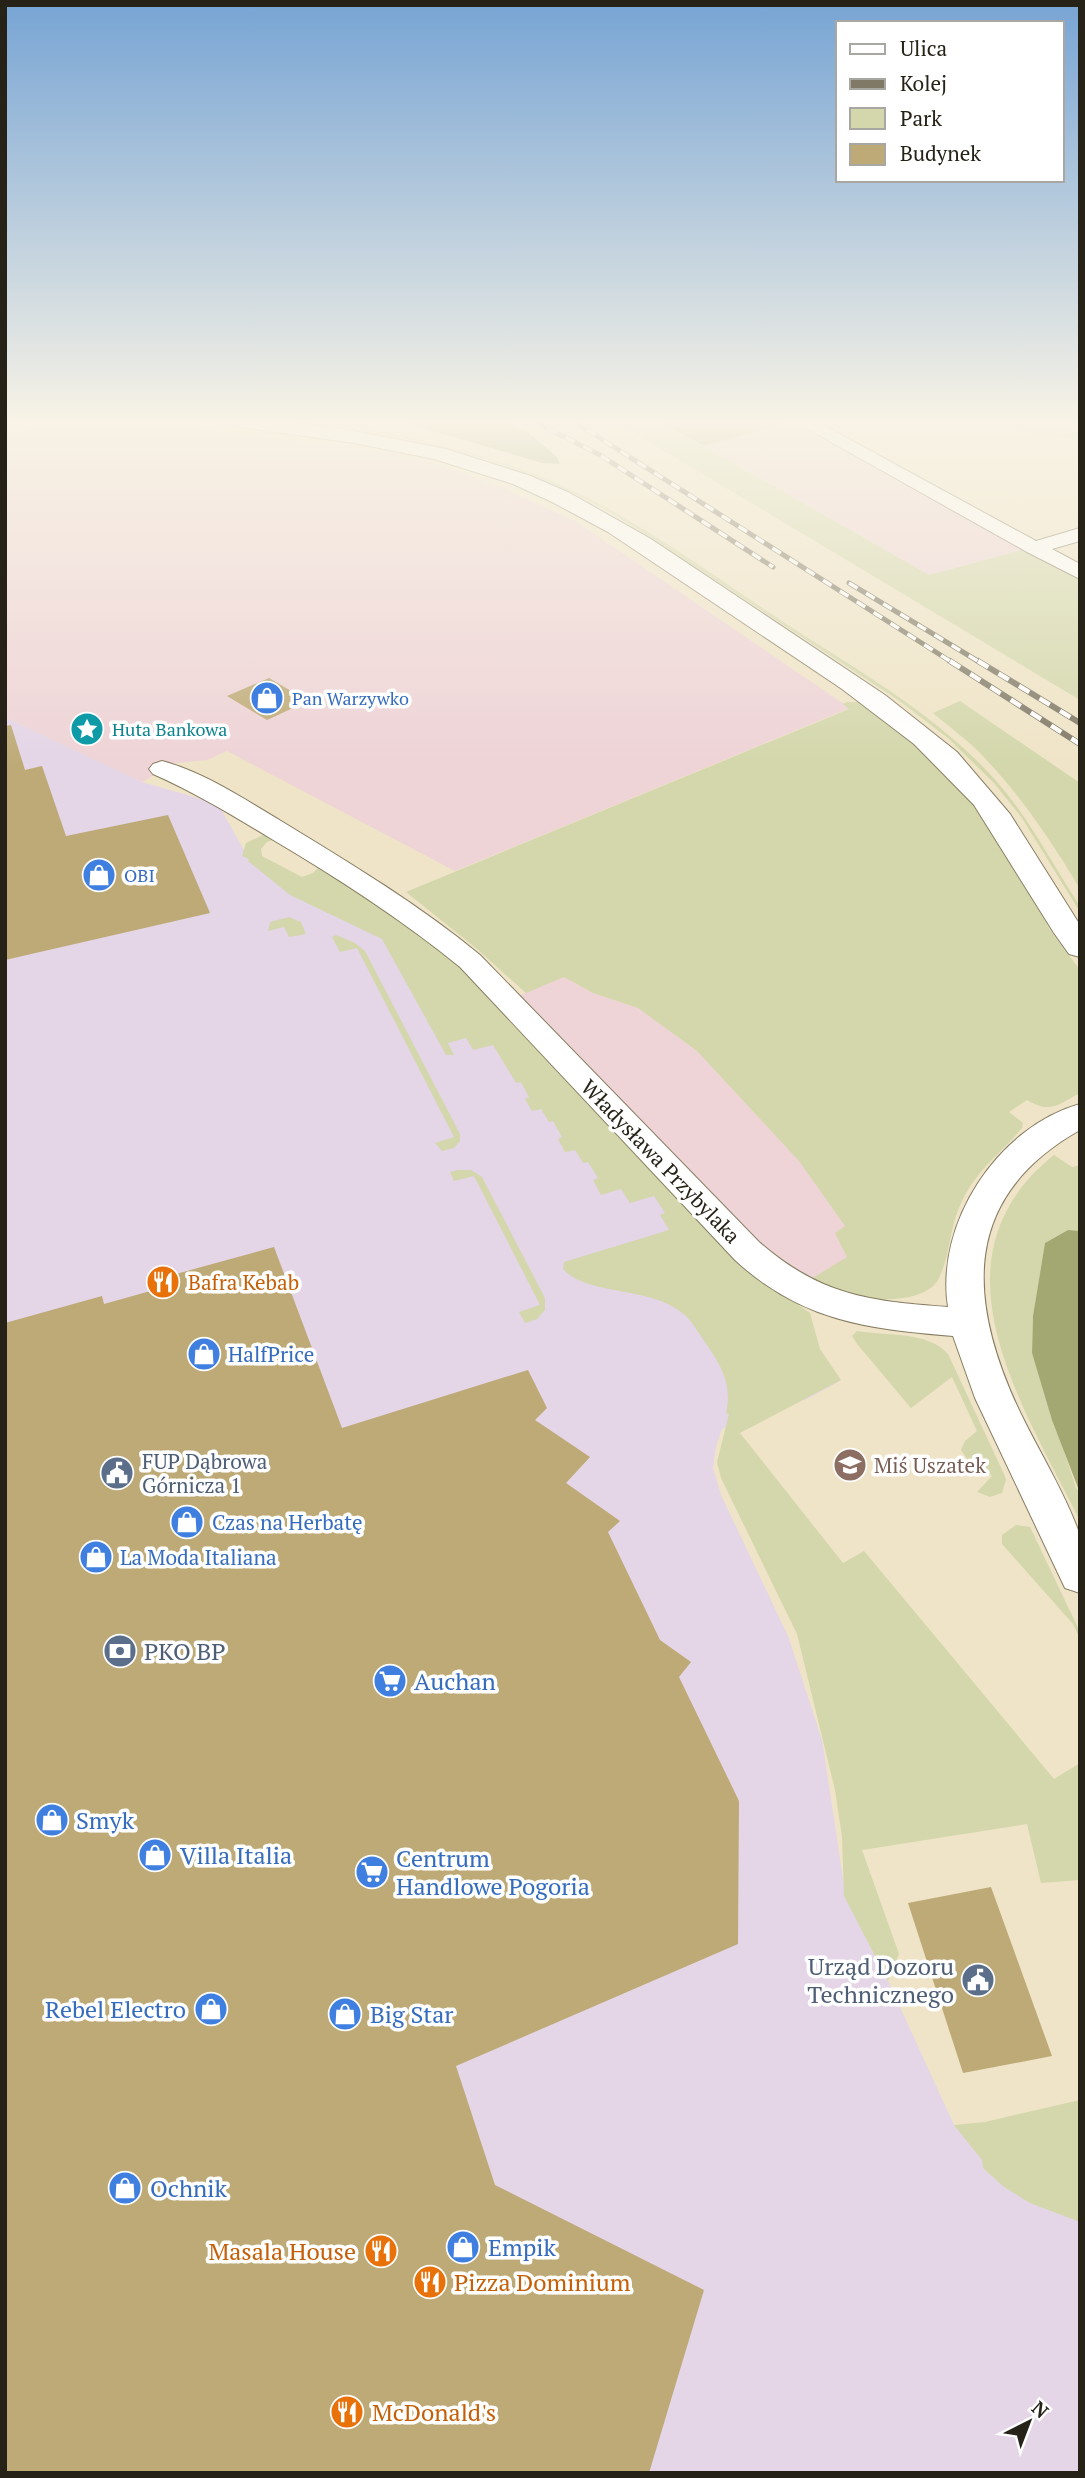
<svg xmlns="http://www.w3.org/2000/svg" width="1085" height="2478" font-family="'PT Serif',serif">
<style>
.commercial{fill:#e4d5e7}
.industrial{fill:#eed3d7}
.green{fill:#d3d7ab}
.forest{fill:#a3a772}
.building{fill:#bdaa76}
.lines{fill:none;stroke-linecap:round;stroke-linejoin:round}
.minor-casing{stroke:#877d62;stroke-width:2}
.tertiary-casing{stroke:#877d62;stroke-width:2}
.minor{fill:#fff;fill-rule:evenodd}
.tertiary{fill:#fff;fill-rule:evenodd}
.rail-far1-casing{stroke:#807966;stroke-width:5}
.rail-casing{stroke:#807966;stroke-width:6}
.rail-far1{stroke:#fff;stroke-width:3.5;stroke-dasharray:10;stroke-linecap:butt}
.rail{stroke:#fff;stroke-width:4.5;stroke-dasharray:12;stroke-linecap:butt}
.labels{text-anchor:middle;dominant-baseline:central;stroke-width:7;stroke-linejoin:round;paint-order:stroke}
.far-shop-label{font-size:18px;fill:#366cbe;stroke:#fff;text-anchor:start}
.far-culture-label{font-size:18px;fill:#0d838f;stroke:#fff;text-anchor:start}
.street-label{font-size:21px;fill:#262217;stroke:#fff}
.food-label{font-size:21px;fill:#c56008;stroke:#fff;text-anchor:start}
.shop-label{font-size:21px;fill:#366cbe;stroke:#fff;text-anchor:start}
.service-label{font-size:21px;fill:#4e5e75;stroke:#fff;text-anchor:start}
.education-label{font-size:21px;fill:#785e54;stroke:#fff;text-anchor:start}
.near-service-label{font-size:24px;fill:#4e5e75;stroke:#fff;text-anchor:start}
.near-shop-label{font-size:24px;fill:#366cbe;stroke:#fff;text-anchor:start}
.near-food-label{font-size:24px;fill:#c56008;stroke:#fff;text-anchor:start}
</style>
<rect width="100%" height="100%" fill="#efe4c7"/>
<path class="commercial" d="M5 717 142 782 218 804 245 852 442 962 516 1025 793 1318 782 1324 838 1382 805 1400 803 1398 722 1429 716 1446 713 1468 721 1495 788 1636 822 1740 846 1898 888 1981 954 2125 982 2157 1080 2203V2473H5Z"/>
<path class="industrial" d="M59 419 137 422 390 452 446 467 505 489 575 521 850 708 455 871 227 751 207 760 175 763 142 782 5 717V438Z
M789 422 1025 549 929 575 704 446Z
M564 977 593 993 638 1008 697 1051 799 1161 846 1227 848 1257 806 1282 777 1263 518 996Z"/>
<path class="green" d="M611 419H656L929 575 1025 549 1080 580V700Z
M977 419H1080V441L998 427Z
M362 431C389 431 419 440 445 446 492 458 537 473 580 494 654 530 722 582 791 627 859 671 931 712 987 771 1028 814 1048 858 1080 906V912L1022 818 994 783 949 739 901 702 632 526C550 473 458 447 362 431Z
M960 701 1080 783V889C1051 840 1019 793 979 752 965 738 948 726 933 713Z
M847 702H860L919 747 965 794 1004 848 1050 930 1080 970V1093C1057 1105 1051 1114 1027 1100L1009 1112 1023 1123 1022 1128C1002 1152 979 1168 964 1197 949 1224 951 1254 939 1278 926 1305 869 1301 845 1294 833 1290 822 1284 811 1279L847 1257 835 1233 845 1226 799 1161 697 1051 638 1008 593 993 564 977 526 993 477 949 406 892 849 709 843 704Z
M263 835 275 839 267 842 261 849 262 856 302 877 313 873 319 867 327 868 449 953 744 1270H747L810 1313 820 1349 841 1380 740 1433 843 1563 864 1551 1054 1779 1080 1763V1880L1041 1883 1027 1824 862 1850 899 1954 888 1981 844 1896 842 1837 835 1790 797 1634 721 1478 717 1462 729 1414 726 1413C732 1388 723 1368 709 1348 702 1338 695 1326 687 1317 653 1284 590 1298 563 1269L564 1262 669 1230 660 1215 665 1213 654 1196 630 1203 621 1189 601 1195 593 1180 598 1178 588 1162 583 1163 575 1150 565 1152 558 1139 562 1137 553 1121 549 1122 541 1109 532 1111 525 1099 529 1097 521 1082 516 1083 493 1045 473 1050 466 1038 448 1043 454 1055H446L382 939 290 895 248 861 249 859 242 856 246 843Z
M289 917 301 922 306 934 289 937 284 927 268 931 270 922Z
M336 935 355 943 365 951 460 1134V1141L454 1148 442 1151 435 1143 454 1137 357 948 340 952 332 937Z
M1054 1155 1072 1167 1080 1165V1231L1068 1230 1045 1243 1033 1316 1032 1353 1076 1488 1080 1493V1521C1023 1405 924 1259 1054 1155Z
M458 1170H471L482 1177 545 1298V1310L537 1319 525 1323 519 1312 540 1305 474 1176 454 1181 450 1172Z
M857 1331C886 1336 928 1331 948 1354L1004 1474 1006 1480 1002 1493 990 1497 977 1492 992 1476 968 1460 961 1450 965 1441 977 1431 952 1377 911 1408 857 1344 852 1336Z
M1016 1525 1030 1527 1080 1632V1639L1073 1624 1002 1544V1535Z
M1080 2100V2222L1030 2203 1004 2187 983 2168 982 2160 954 2125 985 2122Z"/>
<path class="forest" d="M392 419H507L533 436 557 457 560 464 542 463Z
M656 419H780L789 422 704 446Z
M1068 1230 1080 1231V1493L1052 1420 1032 1353 1033 1316 1045 1243Z"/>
<path class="building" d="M269 678 308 701 267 720 227 696Z
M11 725 25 770 42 766 66 836 168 815 210 913 5 960V726Z
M274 1247 342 1428 528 1370 547 1408 535 1420 590 1457 566 1483 620 1521 608 1532 660 1640 691 1662 679 1677 739 1801 738 1944 456 2066 495 2185 704 2290 649 2473H5V1323L102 1296 104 1304 179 1283 176 1274Z
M991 1887 1052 2056 963 2073 908 1903Z"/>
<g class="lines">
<defs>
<path id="minor" d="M790 419H812L1036 541 1080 528V541L1052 549 1080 564V579L1027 552Z
M162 761C204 772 244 799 281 821 350 863 418 904 480 955L759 1242C821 1296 869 1301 948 1307 935 1223 998 1127 1080 1104V1130C961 1197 967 1299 1019 1410 1038 1450 1063 1489 1078 1530 1084 1544 1080 1577 1080 1593L1065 1588 975 1398 953 1336C867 1329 801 1321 735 1260L460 967C400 918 336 877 270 838 232 815 194 792 153 774L149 769 153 764Z"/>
<path id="tertiary" d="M216 419H271L354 431 446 449 528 475 568 492 651 539 885 695 957 752 1010 814 1080 925V957L1069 954 1054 933 974 805 914 744 842 689 608 532 552 502 513 484 434 459 354 443 226 425 219 423Z"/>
</defs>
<use href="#minor" class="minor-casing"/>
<use href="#tertiary" class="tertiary-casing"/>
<use href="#minor" class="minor"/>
<use href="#tertiary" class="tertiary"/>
<defs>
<path id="rail-far1" d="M530 419 600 455 773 567
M570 419 953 663
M849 583 981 663"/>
<path id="rail" d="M950 661 1080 744
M978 661 1080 723"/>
</defs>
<use href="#rail-far1" class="rail-far1-casing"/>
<use href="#rail" class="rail-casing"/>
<use href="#rail-far1" class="rail-far1"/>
<use href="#rail" class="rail"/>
</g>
<linearGradient id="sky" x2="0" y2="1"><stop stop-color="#77a4d4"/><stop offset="0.55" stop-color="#f8f3e6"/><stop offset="1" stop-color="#f8f3e6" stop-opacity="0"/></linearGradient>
<rect width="1085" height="766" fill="url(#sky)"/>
<defs>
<symbol id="shop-disc" viewBox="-11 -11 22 22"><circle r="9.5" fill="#3f7fe0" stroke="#fff"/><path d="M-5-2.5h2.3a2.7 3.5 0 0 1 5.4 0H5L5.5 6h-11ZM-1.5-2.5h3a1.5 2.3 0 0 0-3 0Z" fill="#fff"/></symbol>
<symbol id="sight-disc" viewBox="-11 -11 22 22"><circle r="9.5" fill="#0f9aa8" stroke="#fff"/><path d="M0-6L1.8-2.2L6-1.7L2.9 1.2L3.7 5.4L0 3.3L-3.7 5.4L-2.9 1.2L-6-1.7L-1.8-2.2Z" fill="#fff"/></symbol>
<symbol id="restaurant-disc" viewBox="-11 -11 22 22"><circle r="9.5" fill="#e8710a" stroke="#fff"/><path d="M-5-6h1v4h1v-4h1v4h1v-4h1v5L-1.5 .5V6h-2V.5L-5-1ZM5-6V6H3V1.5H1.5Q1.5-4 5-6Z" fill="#fff"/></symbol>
<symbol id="school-disc" viewBox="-11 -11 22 22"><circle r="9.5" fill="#8d6e63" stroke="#fff"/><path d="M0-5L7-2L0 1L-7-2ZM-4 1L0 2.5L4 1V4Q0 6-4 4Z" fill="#fff"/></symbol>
<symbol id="civic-disc" viewBox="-11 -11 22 22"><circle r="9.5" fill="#5c6f8a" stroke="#fff"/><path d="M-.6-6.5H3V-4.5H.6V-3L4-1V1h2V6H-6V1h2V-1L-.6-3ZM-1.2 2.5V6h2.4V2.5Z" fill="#fff"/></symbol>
<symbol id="bank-disc" viewBox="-11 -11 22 22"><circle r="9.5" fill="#5c6f8a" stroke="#fff"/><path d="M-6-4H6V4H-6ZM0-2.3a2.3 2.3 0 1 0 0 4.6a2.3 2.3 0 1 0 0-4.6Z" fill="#fff"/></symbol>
<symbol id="supermarket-disc" viewBox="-11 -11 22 22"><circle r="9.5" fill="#3f7fe0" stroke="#fff"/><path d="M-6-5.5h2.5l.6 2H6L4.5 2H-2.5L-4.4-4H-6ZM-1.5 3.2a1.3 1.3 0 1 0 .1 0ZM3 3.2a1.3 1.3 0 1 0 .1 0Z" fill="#fff"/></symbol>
</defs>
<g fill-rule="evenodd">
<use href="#shop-disc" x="248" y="679" width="38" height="38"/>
<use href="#sight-disc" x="68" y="710" width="38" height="38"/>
<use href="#shop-disc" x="80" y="856" width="38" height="38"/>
<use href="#restaurant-disc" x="144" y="1263" width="38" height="38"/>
<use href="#shop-disc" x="185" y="1335" width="38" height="38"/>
<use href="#school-disc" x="831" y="1446" width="38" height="38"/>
<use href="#civic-disc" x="98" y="1454" width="38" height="38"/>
<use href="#shop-disc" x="168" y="1503" width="38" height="38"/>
<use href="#shop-disc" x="77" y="1538" width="38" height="38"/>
<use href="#bank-disc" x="101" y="1632" width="38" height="38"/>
<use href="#supermarket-disc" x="371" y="1662" width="38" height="38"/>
<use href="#shop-disc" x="33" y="1801" width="38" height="38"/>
<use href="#shop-disc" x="136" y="1836" width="38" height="38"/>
<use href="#supermarket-disc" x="353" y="1853" width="38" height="38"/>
<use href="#civic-disc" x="959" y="1961" width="38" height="38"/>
<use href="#shop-disc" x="192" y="1990" width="38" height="38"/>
<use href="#shop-disc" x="326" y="1995" width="38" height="38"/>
<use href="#shop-disc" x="106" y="2169" width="38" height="38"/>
<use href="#shop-disc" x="444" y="2228" width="38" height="38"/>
<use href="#restaurant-disc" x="362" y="2232" width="38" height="38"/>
<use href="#restaurant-disc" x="411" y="2263" width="38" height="38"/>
<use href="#restaurant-disc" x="328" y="2393" width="38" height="38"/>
</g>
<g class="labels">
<g class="far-shop-label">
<text x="292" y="698">Pan Warzywko</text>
<text x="124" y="875">OBI</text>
</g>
<g class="far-culture-label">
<text x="112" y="729">Huta Bankowa</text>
</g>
<g class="street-label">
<text transform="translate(661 1161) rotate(46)">Władysława Przybylaka</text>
</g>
<g class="food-label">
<text x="188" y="1282">Bafra Kebab</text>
</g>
<g class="shop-label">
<text x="228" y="1354">HalfPrice</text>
<text x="212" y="1522">Czas na Herbatę</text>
<text x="120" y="1557">La Moda Italiana</text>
</g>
<g class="service-label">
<text x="142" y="1461">FUP Dąbrowa<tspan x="142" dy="24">Górnicza 1</tspan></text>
</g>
<g class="education-label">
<text x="874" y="1465">Miś Uszatek</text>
</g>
<g class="near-service-label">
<text x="144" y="1651">PKO BP</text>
<text x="954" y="1966" text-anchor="end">Urząd Dozoru<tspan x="954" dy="28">Technicznego</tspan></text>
</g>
<g class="near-shop-label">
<text x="414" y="1681">Auchan</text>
<text x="76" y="1820">Smyk</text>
<text x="180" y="1855">Villa Italia</text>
<text x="396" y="1858">Centrum<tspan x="396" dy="28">Handlowe Pogoria</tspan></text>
<text x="186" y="2009" text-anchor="end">Rebel Electro</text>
<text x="370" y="2014">Big Star</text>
<text x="150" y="2188">Ochnik</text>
<text x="488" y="2247">Empik</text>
</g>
<g class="near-food-label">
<text x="356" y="2251" text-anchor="end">Masala House</text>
<text x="454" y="2282">Pizza Dominium</text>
<text x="372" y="2412">McDonald's</text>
</g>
</g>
<rect width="1085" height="2478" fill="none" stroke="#262217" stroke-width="14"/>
<rect x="836" y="21" width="228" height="161" fill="#ffffff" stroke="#a8a7a2" stroke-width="2"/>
<rect x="850" y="44" width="35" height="10" fill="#ffffff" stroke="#a8a7a2" stroke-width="2"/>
<text x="900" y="56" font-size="21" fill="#262217">Ulica</text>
<rect x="850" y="79" width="35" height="10" fill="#807966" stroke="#a8a7a2" stroke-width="2"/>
<text x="900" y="91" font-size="21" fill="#262217">Kolej</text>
<rect x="850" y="108" width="35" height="21" fill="#d3d7ab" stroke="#a8a7a2" stroke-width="2"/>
<text x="900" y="126" font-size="21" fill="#262217">Park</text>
<rect x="850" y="144" width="35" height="21" fill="#bdaa76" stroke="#a8a7a2" stroke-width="2"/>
<text x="900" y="161" font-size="21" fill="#262217">Budynek</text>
<g transform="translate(1029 2422) rotate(42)" stroke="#ffffff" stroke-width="5" paint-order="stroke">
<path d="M0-5L12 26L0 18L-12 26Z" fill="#262217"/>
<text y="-10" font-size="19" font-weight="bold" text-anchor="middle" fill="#262217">N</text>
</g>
</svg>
